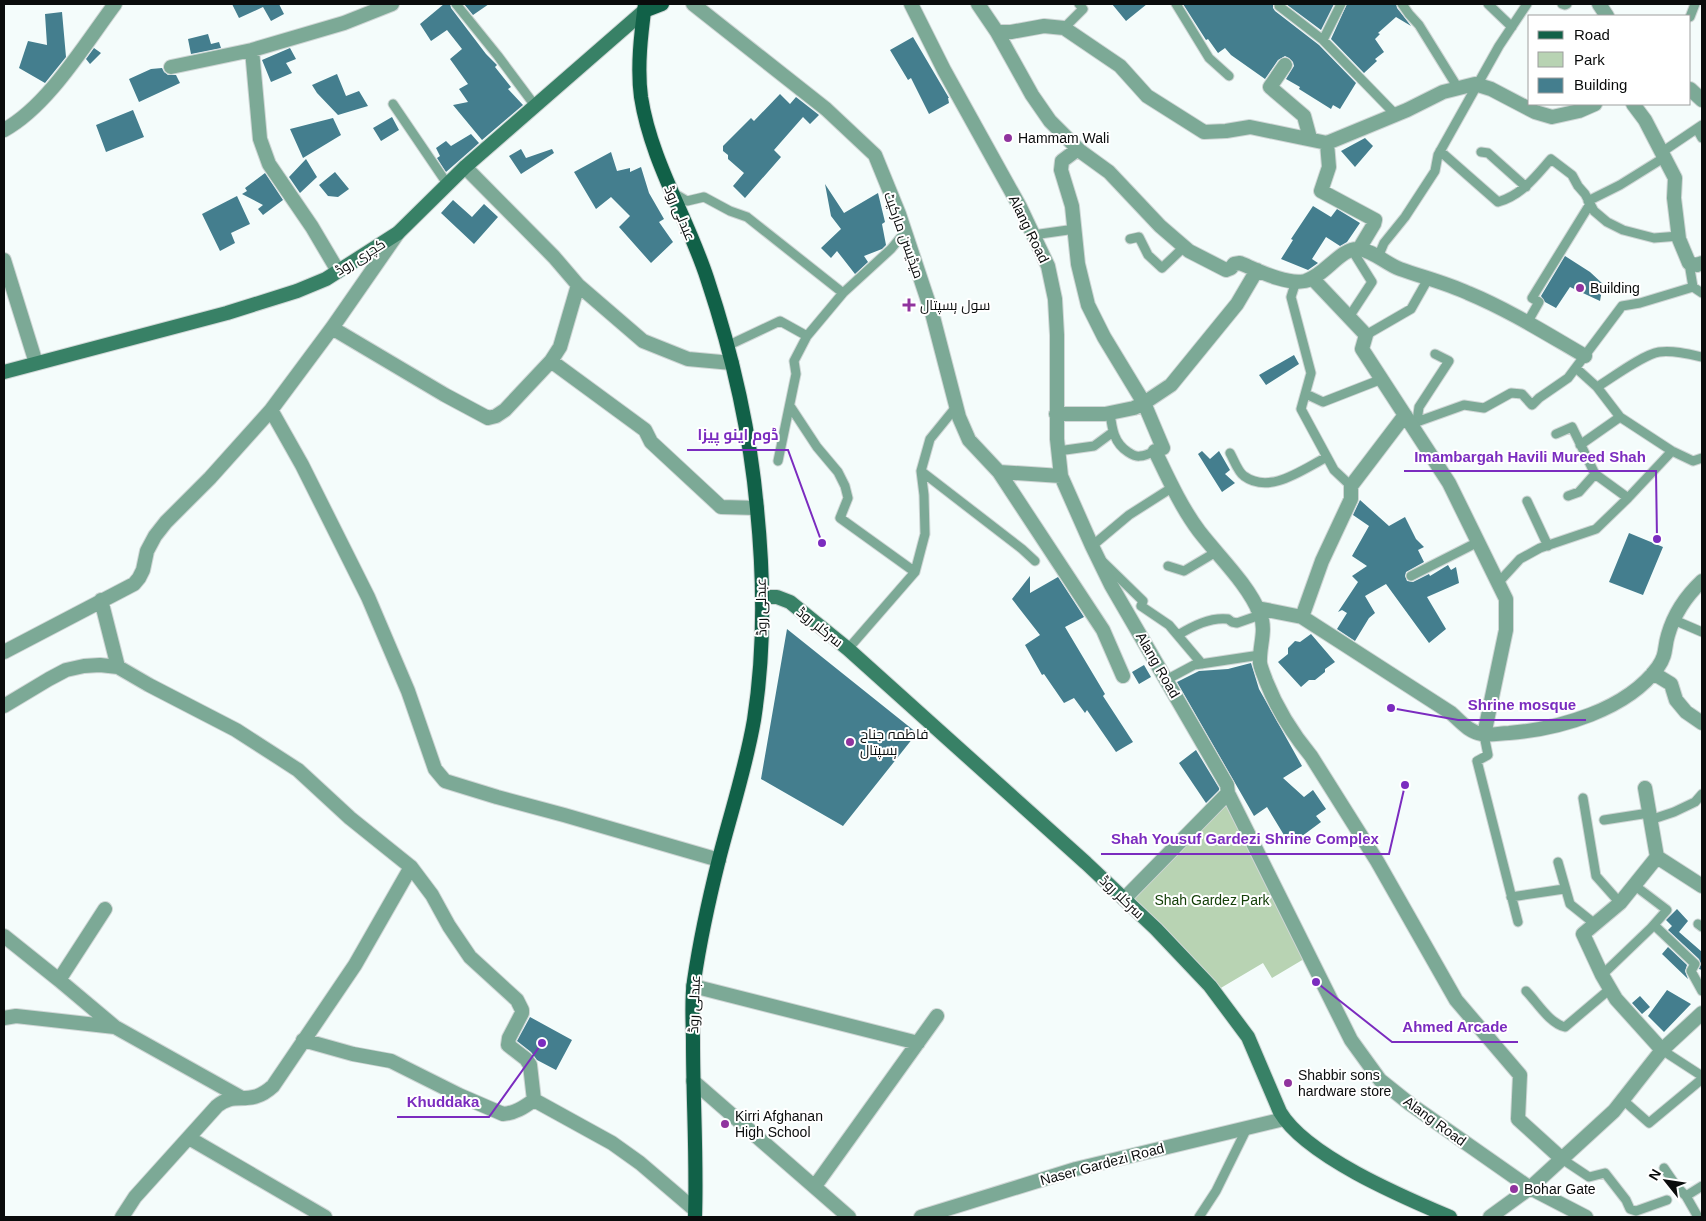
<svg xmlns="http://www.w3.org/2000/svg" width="1706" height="1221" font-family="Helvetica,Cairo,sans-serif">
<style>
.green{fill:#b8d3b3}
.building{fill:#447e8e}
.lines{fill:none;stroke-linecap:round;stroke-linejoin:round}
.service-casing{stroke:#cfd6d5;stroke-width:11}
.minor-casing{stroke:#cfd6d5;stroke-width:16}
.tertiary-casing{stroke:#cfd6d5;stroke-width:16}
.secondary-casing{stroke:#cfd6d5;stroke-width:16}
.primary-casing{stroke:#cfd6d5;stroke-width:16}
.service{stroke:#7ca996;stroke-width:9}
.minor{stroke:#7ca996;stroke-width:14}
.tertiary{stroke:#7ca996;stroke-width:14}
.secondary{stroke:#388166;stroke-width:14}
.primary{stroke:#116148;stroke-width:14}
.poi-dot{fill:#90349e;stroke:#fff;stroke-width:2}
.labels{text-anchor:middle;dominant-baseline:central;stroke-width:4;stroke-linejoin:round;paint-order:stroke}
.poi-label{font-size:14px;fill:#0a0c0c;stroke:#fff;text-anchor:start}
.street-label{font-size:14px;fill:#0a0c0c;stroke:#fff}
.park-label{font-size:14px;fill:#144009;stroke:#fff}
.leader{fill:none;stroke:#7b2cbf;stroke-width:2}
.callout-dot{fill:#7b2cbf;stroke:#fff;stroke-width:2}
.callout-label{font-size:15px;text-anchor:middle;font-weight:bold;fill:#7b2cbf;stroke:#fff;stroke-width:4;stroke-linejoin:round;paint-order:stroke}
</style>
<rect width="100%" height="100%" fill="#f4fcfb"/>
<path class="green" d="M1228 793 1309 956 1272 978 1263 963 1214 992 1124 899Z"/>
<path class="building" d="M232 4H279L284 14 271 21 263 7 239 18Z
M444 4H450L451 8 486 54 497 65 495 67 511 87 508 89 523 105 482 140 453 105 468 102 459 89 468 84 450 59 462 49 447 30 431 41 420 24Z
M464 4H489L473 15Z
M1112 4H1147L1126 21Z
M1183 4H1273V8L1275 11 1319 45 1356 83 1340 109 1333 105 1331 109 1299 89 1300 87 1286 79 1294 66 1293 62 1289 58 1285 56 1278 60 1265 79 1231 55 1225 48 1218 53 1208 39 1206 40Z
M1286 4H1334L1321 30Z
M1347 4H1396L1397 8 1411 26 1396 17 1378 33 1380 34 1375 39 1384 52 1375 59 1377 61 1364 73 1331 39Z
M62 12 66 57 45 83 19 68 28 41 47 45 45 14Z
M208 34 211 44 219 42 221 48 191 54 188 39Z
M913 37 949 98H948L949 103 929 114 911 78 908 80 890 50Z
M94 48 101 53 90 64 86 59Z
M290 48 296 59 286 63 292 73 271 82 262 60Z
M162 68 164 72 168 75H176L180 83 139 102 129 79 151 69Z
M337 74 346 96 359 91 368 106 338 115 317 93 312 85Z
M780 94 790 104 796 97 819 115 810 124 803 117 774 150 781 157 745 198 733 186 744 173 728 159V155L723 151V146L751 118 754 121Z
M133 110 144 137 106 152 96 125Z
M392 117 399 130 381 141 373 128Z
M333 118 341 135 303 158 290 129Z
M471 134 479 143 446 172 437 158 440 156 436 148 446 141 451 146Z
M1365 138 1373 146 1355 167 1341 151Z
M521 149 526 158 552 149 554 153 521 174 509 156Z
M611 152 617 171 630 168V172L641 167 649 193 664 219 659 222 673 242 651 263 619 227 630 216 611 197 596 209 574 172Z
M306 159 317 177 300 193 289 177Z
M335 172 349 189 338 197 328 196 319 185Z
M265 173 283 200 263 215 258 209 263 205 242 194 247 191 245 188Z
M825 184 844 213 878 193 885 222 882 224 886 245 882 249 864 256 868 262 855 274 837 251 831 258 821 248 841 229 831 216Z
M237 196 250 224 231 233 235 243 220 251 202 214Z
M453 200 472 217 484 204 498 217 474 244 441 213Z
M1313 206 1331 217 1337 209 1360 223 1347 242 1340 246 1326 237 1312 259 1318 263 1308 270 1281 259 1293 240 1291 239Z
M1565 256 1590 272 1603 284 1600 301 1570 287 1556 308 1545 302 1541 296Z
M1294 355 1299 364 1266 385 1259 375Z
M1202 451 1210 459 1219 451 1230 470 1225 474 1235 483 1222 492 1198 454Z
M1360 500 1389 526 1405 517 1416 539 1424 547 1418 550 1424 562 1406 572 1405 576 1407 581 1413 582 1429 574 1430 576 1448 565 1451 570 1456 567 1459 583 1427 597 1446 629 1429 643 1386 584 1365 596 1375 613 1369 618 1355 641 1337 629 1347 613 1342 610 1338 612 1358 582 1352 576 1367 566 1352 556 1369 526 1353 515Z
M1629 533 1663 547 1643 595 1609 582Z
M1030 576V593L1058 577 1084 617 1065 627 1105 694 1103 696 1133 742 1116 752 1087 710 1085 713 1074 698 1064 703 1044 674 1042 675 1025 645 1040 635 1012 599Z
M787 629 917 733 843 826 761 779Z
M1311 634 1335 662 1325 669V672L1315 680H1309L1301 687 1278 662 1288 654V648L1295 641 1300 642Z
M1251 663 1259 689 1302 766 1283 778 1304 797 1313 790 1326 809 1316 816 1321 822 1290 845 1267 807 1254 816 1177 682 1199 671 1228 669Z
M1144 665 1151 677 1139 684 1132 672Z
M1196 750 1219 788V790L1206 803 1179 763Z
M1677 909 1688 921 1679 932 1702 952V970L1699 969 1701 964 1699 959 1668 930 1672 926 1666 920Z
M1668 947 1687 965 1685 971 1688 979 1662 954Z
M1667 990 1691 1004 1664 1032 1648 1016Z
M1640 996 1650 1007 1642 1014 1632 1003Z
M530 1017 572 1040 556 1070 537 1060 531 1052 517 1041Z"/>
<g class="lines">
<defs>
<path id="service" d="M456 4 498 56 536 107
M1176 4 1209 58 1229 76
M1402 4 1409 14 1419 25 1458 88
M1488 4 1512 27
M1562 4 1565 5 1567 4
M1279 6 1323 40 1396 115
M1690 17 1695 4
M1064 28 1083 9 1079 4
M1323 40 1341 4
M393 104 448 185
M1697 129 1702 138
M1440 151 1498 202C1522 195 1535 177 1551 159L1572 175 1578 186 1585 194 1594 211 1607 222 1623 230 1654 238 1679 236
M1481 152 1488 153 1526 187
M1662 152 1702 125
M672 192 687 201 704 197 730 211 747 217 843 293
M1588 201 1620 185 1665 157
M1033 235 1075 229
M1130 239 1139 237 1148 255 1162 268 1184 247
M1378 257 1384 243 1405 217 1435 171 1438 155 1499 46 1527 4
M1689 263 1693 287 1702 293
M1296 281 1291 297 1311 373 1301 409 1334 470 1351 486
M1349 317 1372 282 1352 250
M1527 323 1539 302 1532 298 1590 204
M1366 335 1411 309 1428 279
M727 346 780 321 807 336
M1576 368 1597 387 1620 417 1672 451 1693 461 1702 458
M1597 387C1612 378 1642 355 1659 352 1673 350 1689 354 1702 357
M1306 394 1323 402 1382 379
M790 406 817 447 838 472 845 486 848 498 840 518 915 572
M1110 413C1112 429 1114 443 1128 452 1131 454 1136 457 1140 456 1144 456 1151 453 1155 451
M1417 421 1419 407 1449 361 1435 354
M1411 424 1464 405 1484 408 1511 393 1522 394 1532 405 1539 398 1568 378 1622 306 1640 303 1693 287
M1556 434 1572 427 1595 474 1628 498
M1580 445 1620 417
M1058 451 1094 446 1113 432
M1230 453C1234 460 1238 472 1244 476 1270 495 1303 469 1327 457
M778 461 796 374 794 361 807 336 843 293 891 249 905 232
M921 471 1022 549 1035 561
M1568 496 1579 492 1595 474
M1527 501 1548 546
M1092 546 1129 515 1173 487
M1103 562 1143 601 1141 606 1169 625 1202 664
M1168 566 1184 571 1216 552
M1411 576 1478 542
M1498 583 1520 559 1540 548 1596 529 1628 498 1672 451
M1674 620 1702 632
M1178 635C1193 626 1210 617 1228 619L1232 622 1237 623 1260 615
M848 649 915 572 925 534 924 495 921 471 930 439 956 407
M1166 680 1194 665 1260 655
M1484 735 1488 755 1477 761 1518 922
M1583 798 1596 876 1620 903
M1604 820 1649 813
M1650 820 1674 812 1695 802 1702 794
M1558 862 1570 904 1595 924
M1511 897 1564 889
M1698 924 1702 927
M1654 925 1695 964 1691 971 1702 991
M1602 975 1651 928 1667 910 1634 885
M1526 991C1537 1002 1549 1023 1565 1027L1610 989
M1662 1050 1702 1076
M1623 1100 1649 1123 1702 1079
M1562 1159 1589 1177 1605 1173 1626 1200 1630 1209 1636 1211 1667 1200
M1664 1168 1677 1187 1686 1196
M1199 1217 1216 1191 1247 1128
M1698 1217 1686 1196 1702 1186"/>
<path id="minor" d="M693 4 826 109 875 155 899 214 932 313 959 417 969 440 999 472 1061 476
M911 4 944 70 1020 207 1048 266 1055 299 1057 335V439L1061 476 1092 546 1111 585 1227 785 1228 793 1351 1040 1380 1080 1410 1104 1530 1188 1586 1217
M978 4 997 32 1032 95 1050 121 1080 151 1109 172 1160 226 1189 251 1226 270 1231 268 1234 264 1240 263C1257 270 1286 285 1305 281 1325 276 1341 247 1359 249 1374 251 1386 264 1400 269 1422 277 1446 283 1468 293 1509 310 1547 334 1585 356
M1599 4 1607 16
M997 32H1011L1044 26 1064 28 1120 66 1147 96 1204 132 1226 131 1250 127 1327 143 1407 110 1443 92 1475 84 1491 89 1535 112 1552 117 1579 111 1595 104
M252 50 260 139 269 164 312 227 338 271
M1285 65 1270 87 1304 116 1310 138
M171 67 252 50 344 23 392 4
M1690 89 1702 100
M1633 104 1645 120 1675 178 1674 198 1679 239 1689 263 1697 265 1702 263
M4 130C48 106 85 44 115 4
M1327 143 1329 167 1321 191 1375 220 1374 224 1359 249
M1078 149 1062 161 1061 170 1072 206 1078 264 1088 305 1104 337 1144 403 1163 448 1155 451C1168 478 1181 507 1199 531 1219 557 1248 584 1260 614 1267 630 1259 646 1260 663 1261 669 1264 675 1266 681 1277 709 1292 733 1311 756L1377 861 1456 1000 1520 1075 1518 1119 1562 1159
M465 167 554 257 578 285 643 341 688 359 732 363
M4 260 36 363
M1312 278 1366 335 1362 349 1449 483 1506 599V630L1484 735
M332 328 445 395 488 418 496 416 505 410 551 361 560 347 578 285
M551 361 645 430 651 442 721 507 757 508
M271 410 302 465 368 597 408 691 435 769 445 781 497 797 564 815 719 860
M1056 414H1105L1134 408 1144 403 1171 385 1237 304 1257 270
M999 472 1103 630 1123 676
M101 600 118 667
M1257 608 1302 617 1451 713C1461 722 1469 732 1482 734 1490 736 1500 733 1509 733 1559 729 1627 710 1658 667 1667 654 1664 648 1668 635 1674 614 1686 596 1702 581
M1302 617 1322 561 1351 499V486L1405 415
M4 652 134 584 139 578 143 570 147 551 155 536 166 522 210 478 271 410 332 328 398 233
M1653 673 1671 684 1676 700 1686 712 1702 723
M4 706 49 679 66 670 84 666 100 665 118 667 149 685 236 730 298 770 350 818 411 867 432 895 449 926 470 957 517 1000 522 1010V1013L509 1038 508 1045 526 1059 530 1065 534 1100
M1645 788 1657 857 1620 903 1583 934 1602 975 1616 999 1662 1050
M1657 857 1702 886
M1124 899 1228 793
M4 936 59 980 115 1027 242 1098
M59 980 105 909
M693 986 918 1043
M4 1018 16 1016 115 1027
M303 1040 353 1054 391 1061 459 1095 503 1114C516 1113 524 1107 534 1100
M693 1081 849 1217
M534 1100 612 1143 640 1163 695 1210
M189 1138 325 1217
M815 1186 937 1016
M122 1217 135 1197 217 1106C236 1090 249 1108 273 1086L355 965 411 867
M1490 1217 1530 1188 1614 1111 1662 1050 1702 1013"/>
<path id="tertiary" d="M921 1217 1076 1169 1284 1119"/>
<path id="secondary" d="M4 372 227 313 297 291 326 279 398 233 465 167 644 11
M763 597H777L790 602 848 649 1086 863 1156 929 1210 986 1248 1037 1280 1112C1306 1156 1403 1197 1450 1217"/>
<path id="primary" d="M645 4C641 34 637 67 641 97 651 161 687 217 707 278 732 353 750 430 757 509 764 579 765 650 754 720 746 767 731 812 719 859 709 899 700 940 694 981 691 1001 693 1023 693 1043 693 1101 697 1159 695 1217
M644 11 662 4"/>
</defs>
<use href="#service" class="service-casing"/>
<use href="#minor" class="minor-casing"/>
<use href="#tertiary" class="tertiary-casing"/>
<use href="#secondary" class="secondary-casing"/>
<use href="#primary" class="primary-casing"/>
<use href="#service" class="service"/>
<use href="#minor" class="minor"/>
<use href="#tertiary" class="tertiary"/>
<use href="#secondary" class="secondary"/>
<use href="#primary" class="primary"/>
</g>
<g class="poi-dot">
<circle cx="1008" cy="138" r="5"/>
<circle cx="1580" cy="288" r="5"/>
<path d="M906.5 297.5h5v5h5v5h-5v5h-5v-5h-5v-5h5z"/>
<circle cx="850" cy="742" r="5"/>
<circle cx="1288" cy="1083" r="5"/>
<circle cx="725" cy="1124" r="5"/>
<circle cx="1514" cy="1189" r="5"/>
</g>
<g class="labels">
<g class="poi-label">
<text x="1018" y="138">Hammam Wali</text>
<text x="1590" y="288">Building</text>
<text x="920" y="305">سول ہسپتال</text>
<text x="860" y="734">فاطمہ جناح<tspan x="860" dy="16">ہسپتال</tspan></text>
<text x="1298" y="1075">Shabbir sons<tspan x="1298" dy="16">hardware store</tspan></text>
<text x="735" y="1116">Kirri Afghanan<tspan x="735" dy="16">High School</tspan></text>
<text x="1524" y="1189">Bohar Gate</text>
</g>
<g class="street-label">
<text transform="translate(680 213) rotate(67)">عبدلی روڈ</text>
<text transform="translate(1029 229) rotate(64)">Alang Road</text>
<text transform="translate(904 235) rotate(70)">میڈیسن مارکیٹ</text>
<text transform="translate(360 257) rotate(-32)">کچری روڈ</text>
<text transform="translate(761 607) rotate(-91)">عبدلی روڈ</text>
<text transform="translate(820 627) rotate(39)">سرکلر روڈ</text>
<text transform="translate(1158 665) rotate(60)">Alang Road</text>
<text transform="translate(1122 897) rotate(44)">سرکلر روڈ</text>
<text transform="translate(694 1004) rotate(-88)">عبدلی روڈ</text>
<text transform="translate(1435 1121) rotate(36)">Alang Road</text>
<text transform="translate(1102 1164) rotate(-15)">Naser Gardezi Road</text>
</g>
<g class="park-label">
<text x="1212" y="900">Shah Gardez Park</text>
</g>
</g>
<path class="leader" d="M822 543L788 450H687M1657 539L1656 471H1404M1391 708L1458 720H1586M1405 785L1389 854H1101M1316 982L1392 1042H1518M542 1043L489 1117H397"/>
<g class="callout-dot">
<circle cx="822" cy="543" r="5"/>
<circle cx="1657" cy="539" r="5"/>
<circle cx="1391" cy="708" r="5"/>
<circle cx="1405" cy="785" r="5"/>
<circle cx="1316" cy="982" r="5"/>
<circle cx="542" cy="1043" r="5"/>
</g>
<g class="callout-label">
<text x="738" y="440">ڈوم اینو پیزا</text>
<text x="1530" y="462">Imambargah Havili Mureed Shah</text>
<text x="1522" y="710">Shrine mosque</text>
<text x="1245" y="844">Shah Yousuf Gardezi Shrine Complex</text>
<text x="1455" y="1032">Ahmed Arcade</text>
<text x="443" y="1107">Khuddaka</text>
</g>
<rect width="1706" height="1221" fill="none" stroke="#0a0c0c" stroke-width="10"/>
<rect x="1528" y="15" width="162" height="90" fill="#ffffff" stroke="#9d9e9e"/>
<rect x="1538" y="31" width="25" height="8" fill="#116148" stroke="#9d9e9e"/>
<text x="1574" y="40" font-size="15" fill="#0a0c0c">Road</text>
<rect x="1538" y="52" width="25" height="15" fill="#b8d3b3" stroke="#9d9e9e"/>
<text x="1574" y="65" font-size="15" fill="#0a0c0c">Park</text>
<rect x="1538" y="78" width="25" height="15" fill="#447e8e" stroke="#9d9e9e"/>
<text x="1574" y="90" font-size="15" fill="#0a0c0c">Building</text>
<g transform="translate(1666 1181) rotate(300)" stroke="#ffffff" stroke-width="4" paint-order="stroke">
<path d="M0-4L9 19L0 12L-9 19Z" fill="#0a0c0c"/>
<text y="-8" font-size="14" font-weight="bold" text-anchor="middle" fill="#0a0c0c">N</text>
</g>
</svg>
